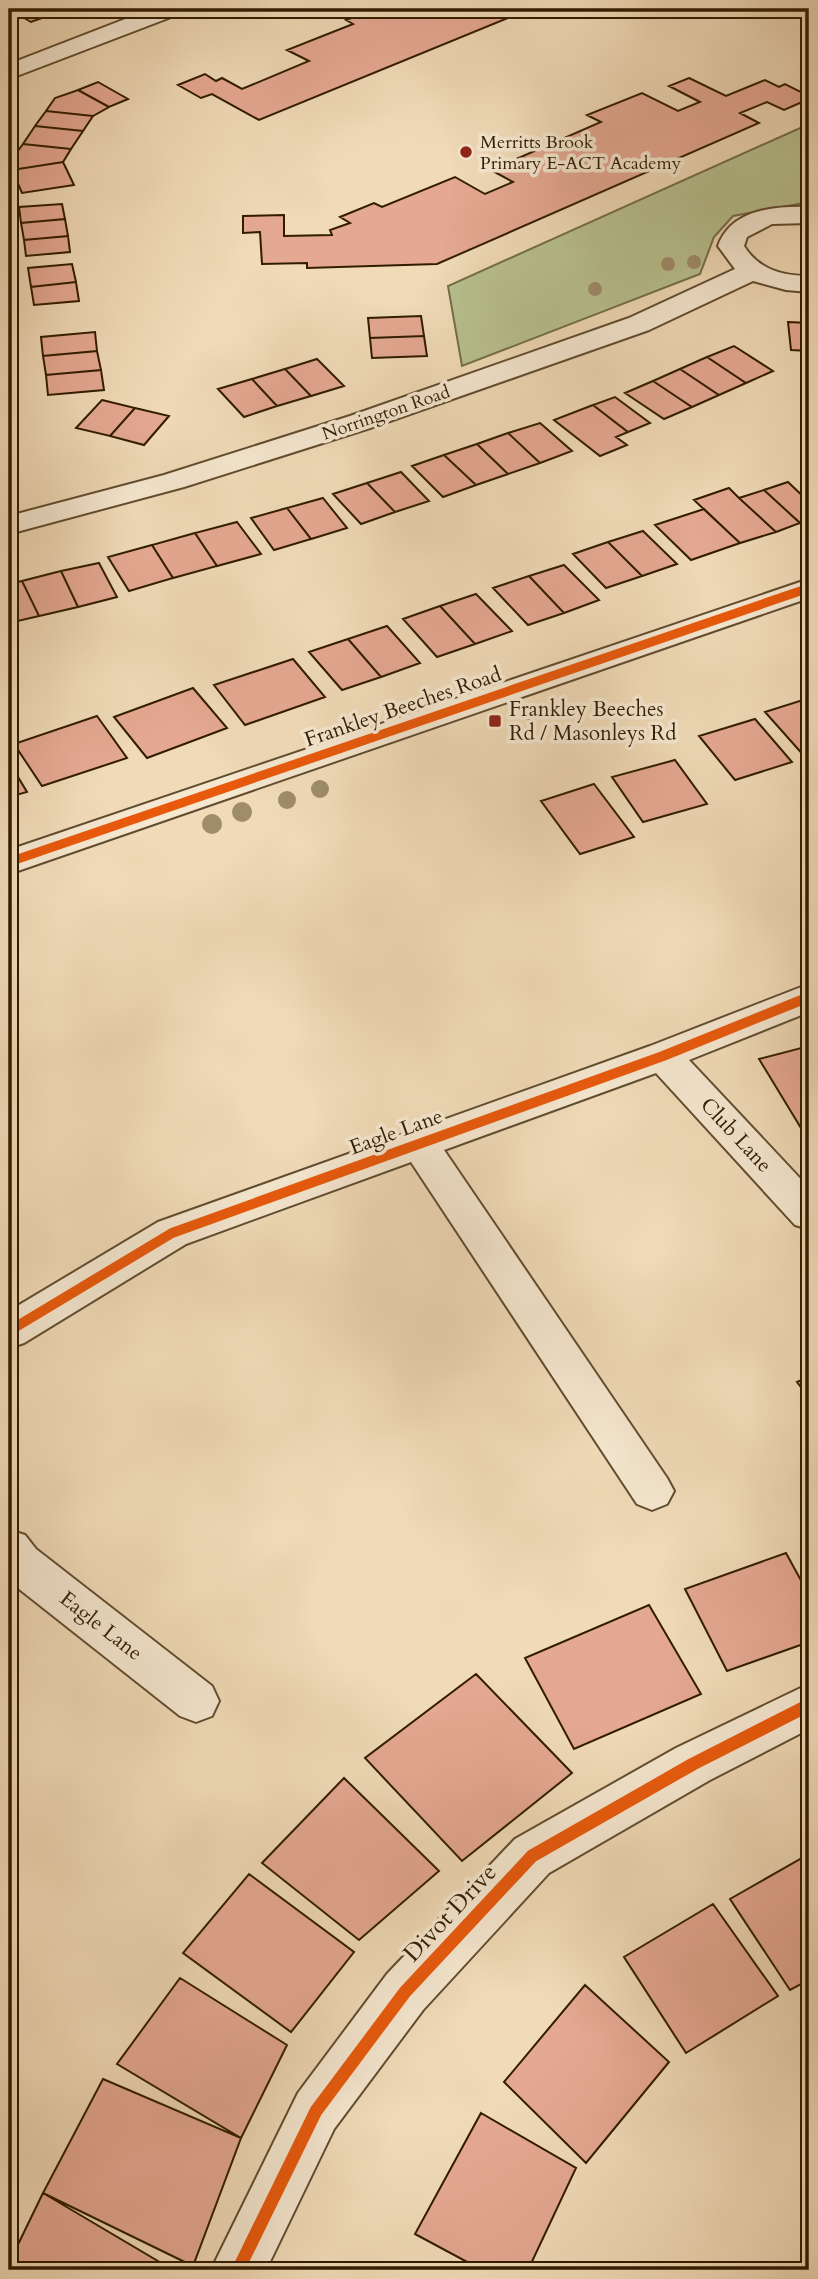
<svg xmlns="http://www.w3.org/2000/svg" width="818" height="2279" font-family="Cardo,serif">
<style>
.green{fill:#b8c08f;stroke:#746e48;stroke-width:2}
.building{fill:#e5a892;stroke:#311c00;stroke-width:2}
.lines{fill:none;stroke-linecap:round;stroke-linejoin:round}
.minor-casing{stroke:#614c2e;stroke-width:4}
.minor{fill:#f5e7d0;fill-rule:evenodd}
.cycleway-far2-casing{stroke:#f5e7d0;stroke-width:12}
.cycleway-far1-casing{stroke:#f5e7d0;stroke-width:15}
.cycleway-casing{stroke:#f5e7d0;stroke-width:18}
.cycleway-far2{stroke:#e8590c;stroke-width:9}
.cycleway-far1{stroke:#e8590c;stroke-width:10}
.cycleway{stroke:#e8590c;stroke-width:13}
.tree{fill:#9e8c6a}
.poi-dot{fill:#8f2418;stroke:#f5e7d0;stroke-width:2.5}
.labels{text-anchor:middle;dominant-baseline:central;stroke-width:7;stroke-linejoin:round;paint-order:stroke}
.far-poi-label{font-size:18px;fill:#311c00;stroke:#f5e7d0;text-anchor:start}
.far-street-label{font-size:18px;fill:#311c00;stroke:#f5e7d0}
.street-label{font-size:21px;fill:#311c00;stroke:#f5e7d0}
.poi-label{font-size:21px;fill:#311c00;stroke:#f5e7d0;text-anchor:start}
.near-street-label{font-size:24px;fill:#311c00;stroke:#f5e7d0}
</style>
<rect width="100%" height="100%" fill="#f0dab7"/>
<filter id="stains"><feTurbulence type="fractalNoise" baseFrequency=".00286" numOctaves="4"/><feColorMatrix values="0 0 0 0 .2 0 0 0 0 .09 0 0 0 0 .02 0 0 0 .5 -.17"/></filter>
<radialGradient id="worn" r=".72"><stop offset=".6" stop-color="#630" stop-opacity="0"/><stop offset="1" stop-color="#630" stop-opacity=".3"/></radialGradient>
<path class="green" d="M809 124V202L733 216 714 237 700 274 462 366 448 286Z"/>
<path class="building" d="M9 9H48L56 13 31 22Z
M375 9H530L259 120 212 94 201 98 178 85 205 74 216 81 222 78 242 89 309 61 287 50 353 24 346 20Z
M689 78 726 96 765 80 779 87 785 84 809 96V99L784 110 767 102 740 113 759 123 437 264 307 268V263L262 264 260 232 243 233V216L284 215V236L332 235 330 230 350 223 340 217 374 203 382 207 455 177 485 194 513 182 491 170 601 122 587 115 642 93 678 111 700 102 669 86Z
M98 82 128 99 109 107 78 90Z
M78 90 109 107 93 116 46 111 55 98Z
M46 111 93 116 83 131 35 126Z
M35 126 83 131 71 149 23 144Z
M23 144 71 149 63 162 12 170 9 163Z
M63 162 74 185 22 193 12 170Z
M62 204 65 219 21 223 19 207Z
M65 219 68 236 24 240 21 223Z
M68 236 70 252 26 256 24 240Z
M72 264 76 282 31 287 28 268Z
M76 282 79 301 34 305 31 287Z
M421 316 424 336 370 338 368 318Z
M788 322 809 323V351L791 350Z
M95 332 97 351 43 356 41 337Z
M424 336 427 356 372 358 370 338Z
M734 346 773 371 746 383 707 357Z
M97 351 101 370 46 375 43 356Z
M707 357 746 383 719 395 680 369Z
M317 359 344 386 311 396 285 369Z
M285 369 311 396 277 406 252 379Z
M680 369 719 395 692 407 653 381Z
M101 370 104 390 48 395 46 375Z
M252 379 277 406 244 417 218 389Z
M653 381 692 407 664 419 625 393Z
M615 397 650 423 628 432 593 405Z
M102 400 135 408 110 436 76 428Z
M593 405 628 432 616 437 627 445 600 456 554 420Z
M135 408 169 416 144 445 110 436Z
M540 423 572 451 540 463 508 433Z
M508 433 540 463 508 474 477 444Z
M477 444 508 474 476 485 444 455Z
M444 455 476 485 443 497 412 466Z
M401 472 429 501 395 512 367 483Z
M788 482 809 502V520L800 523 764 490Z
M367 483 395 512 361 524 333 494Z
M729 488 739 498 776 532 740 543 694 500Z
M764 490 800 523 776 532 739 498Z
M323 498 347 528 311 539 287 508Z
M287 508 311 539 274 550 251 518Z
M704 509 740 543 691 560 655 525Z
M237 522 261 554 217 566 195 533Z
M643 531 677 564 642 576 608 542Z
M195 533 217 566 173 578 152 545Z
M608 542 642 576 606 588 573 554Z
M152 545 173 578 129 591 108 557Z
M99 563 117 597 78 607 61 571Z
M564 565 599 600 564 613 529 576Z
M61 571 78 607 39 616 22 581Z
M529 576 564 613 528 625 493 588Z
M22 581 39 616 9 623V584Z
M476 594 512 631 475 644 440 606Z
M440 606 475 644 437 657 403 619Z
M387 626 420 663 381 677 348 639Z
M348 639 381 677 342 690 309 652Z
M293 659 325 697 245 725 214 685Z
M193 688 227 728 147 758 114 717Z
M809 698V757L806 758 765 712Z
M97 716 127 758 42 786 14 744Z
M755 719 792 762 735 780 699 736Z
M675 760 707 804 643 822 612 777Z
M9 762 27 792 9 797Z
M594 784 634 837 580 854 541 801Z
M809 1046V1126L801 1128 759 1059Z
M809 1377V1398L797 1382Z
M786 1553 809 1595V1642L727 1671 685 1589Z
M649 1605 701 1694 574 1749 525 1658Z
M476 1674 572 1773 462 1861 365 1758Z
M344 1778 439 1871 359 1940 262 1863Z
M809 1854V1980L790 1990 730 1899Z
M249 1874 354 1952 291 2032 183 1953Z
M713 1904 778 1996 686 2053 624 1957Z
M180 1978 287 2045 241 2138 117 2064Z
M585 1985 669 2062 586 2163 504 2082Z
M103 2079 241 2138 193 2266 43 2193Z
M481 2113 576 2168 528 2270H482L415 2234Z
M43 2193 173 2270H9V2263Z"/>
<g class="lines">
<defs>
<path id="minor" d="M151 9H182L179 14 9 79V64Z
M809 207V223L772 224 747 237 744 246C759 270 783 276 809 276V292L786 290 753 281 649 330 370 428 184 487 9 534V516L164 475 350 416 629 318 735 269 718 246C731 209 775 206 809 207Z
M809 579V598L9 874V850Z
M809 984V1012L689 1060 809 1188V1229L795 1225 656 1073 444 1150 667 1478 674 1491 667 1504 652 1510 637 1504 411 1162 186 1244 24 1343 9 1348V1311L158 1222 650 1046Z
M9 1530 25 1535 36 1549 212 1686 219 1701 212 1716 196 1722 180 1716 9 1581Z
M809 1684V1729L710 1780 549 1873 423 2010 334 2129 266 2270H211L298 2093 387 1974 515 1839 676 1748Z"/>
</defs>
<use href="#minor" class="minor-casing"/>
<use href="#minor" class="minor"/>
<defs>
<path id="cycleway-far2" d="M9 862 809 588"/>
<path id="cycleway-far1" d="M9 1331 172 1233 663 1056 809 997"/>
<path id="cycleway" d="M238 2270 316 2111 405 1992 532 1856 693 1764 809 1705"/>
</defs>
<use href="#cycleway-far2" class="cycleway-far2-casing"/>
<use href="#cycleway-far1" class="cycleway-far1-casing"/>
<use href="#cycleway" class="cycleway-casing"/>
<use href="#cycleway-far2" class="cycleway-far2"/>
<use href="#cycleway-far1" class="cycleway-far1"/>
<use href="#cycleway" class="cycleway"/>
</g>
<g class="tree">
<circle cx="694" cy="262" r="7"/>
<circle cx="668" cy="264" r="7"/>
<circle cx="595" cy="289" r="7"/>
<circle cx="531" cy="712" r="9"/>
<circle cx="320" cy="789" r="9"/>
<circle cx="287" cy="800" r="9"/>
<circle cx="242" cy="812" r="10"/>
<circle cx="212" cy="824" r="10"/>
</g>
<g class="poi-dot">
<circle cx="466" cy="152" r="7"/>
<rect x="488" y="714" width="14" height="14" rx="3.5"/>
</g>
<g class="labels">
<g class="far-poi-label">
<text x="480" y="142">Merritts Brook<tspan x="480" dy="21">Primary E-ACT Academy</tspan></text>
</g>
<g class="far-street-label">
<text transform="translate(386 413) rotate(-19)">Norrington Road</text>
</g>
<g class="street-label">
<text transform="translate(403 707) rotate(-19)">Frankley Beeches Road</text>
<text transform="translate(396 1132) rotate(-20)">Eagle Lane</text>
<text transform="translate(736 1135) rotate(47)">Club Lane</text>
<text transform="translate(101 1626) rotate(38)">Eagle Lane</text>
</g>
<g class="poi-label">
<text x="509" y="709">Frankley Beeches<tspan x="509" dy="24">Rd / Masonleys Rd</tspan></text>
</g>
<g class="near-street-label">
<text transform="translate(450 1913) rotate(-47)">Divot Drive</text>
</g>
</g>
<rect width="818" height="2279" fill="none" stroke="#f0dab7" stroke-width="35"/>
<rect x="10" y="10" width="797" height="2258" fill="none" stroke="#311c00" stroke-width="3.5"/>
<rect x="18" y="18" width="783" height="2244" fill="none" stroke="#311c00" stroke-width="2"/>
<rect width="100%" height="100%" filter="url(#stains)"/>
<rect width="100%" height="100%" fill="url(#worn)"/>
</svg>
